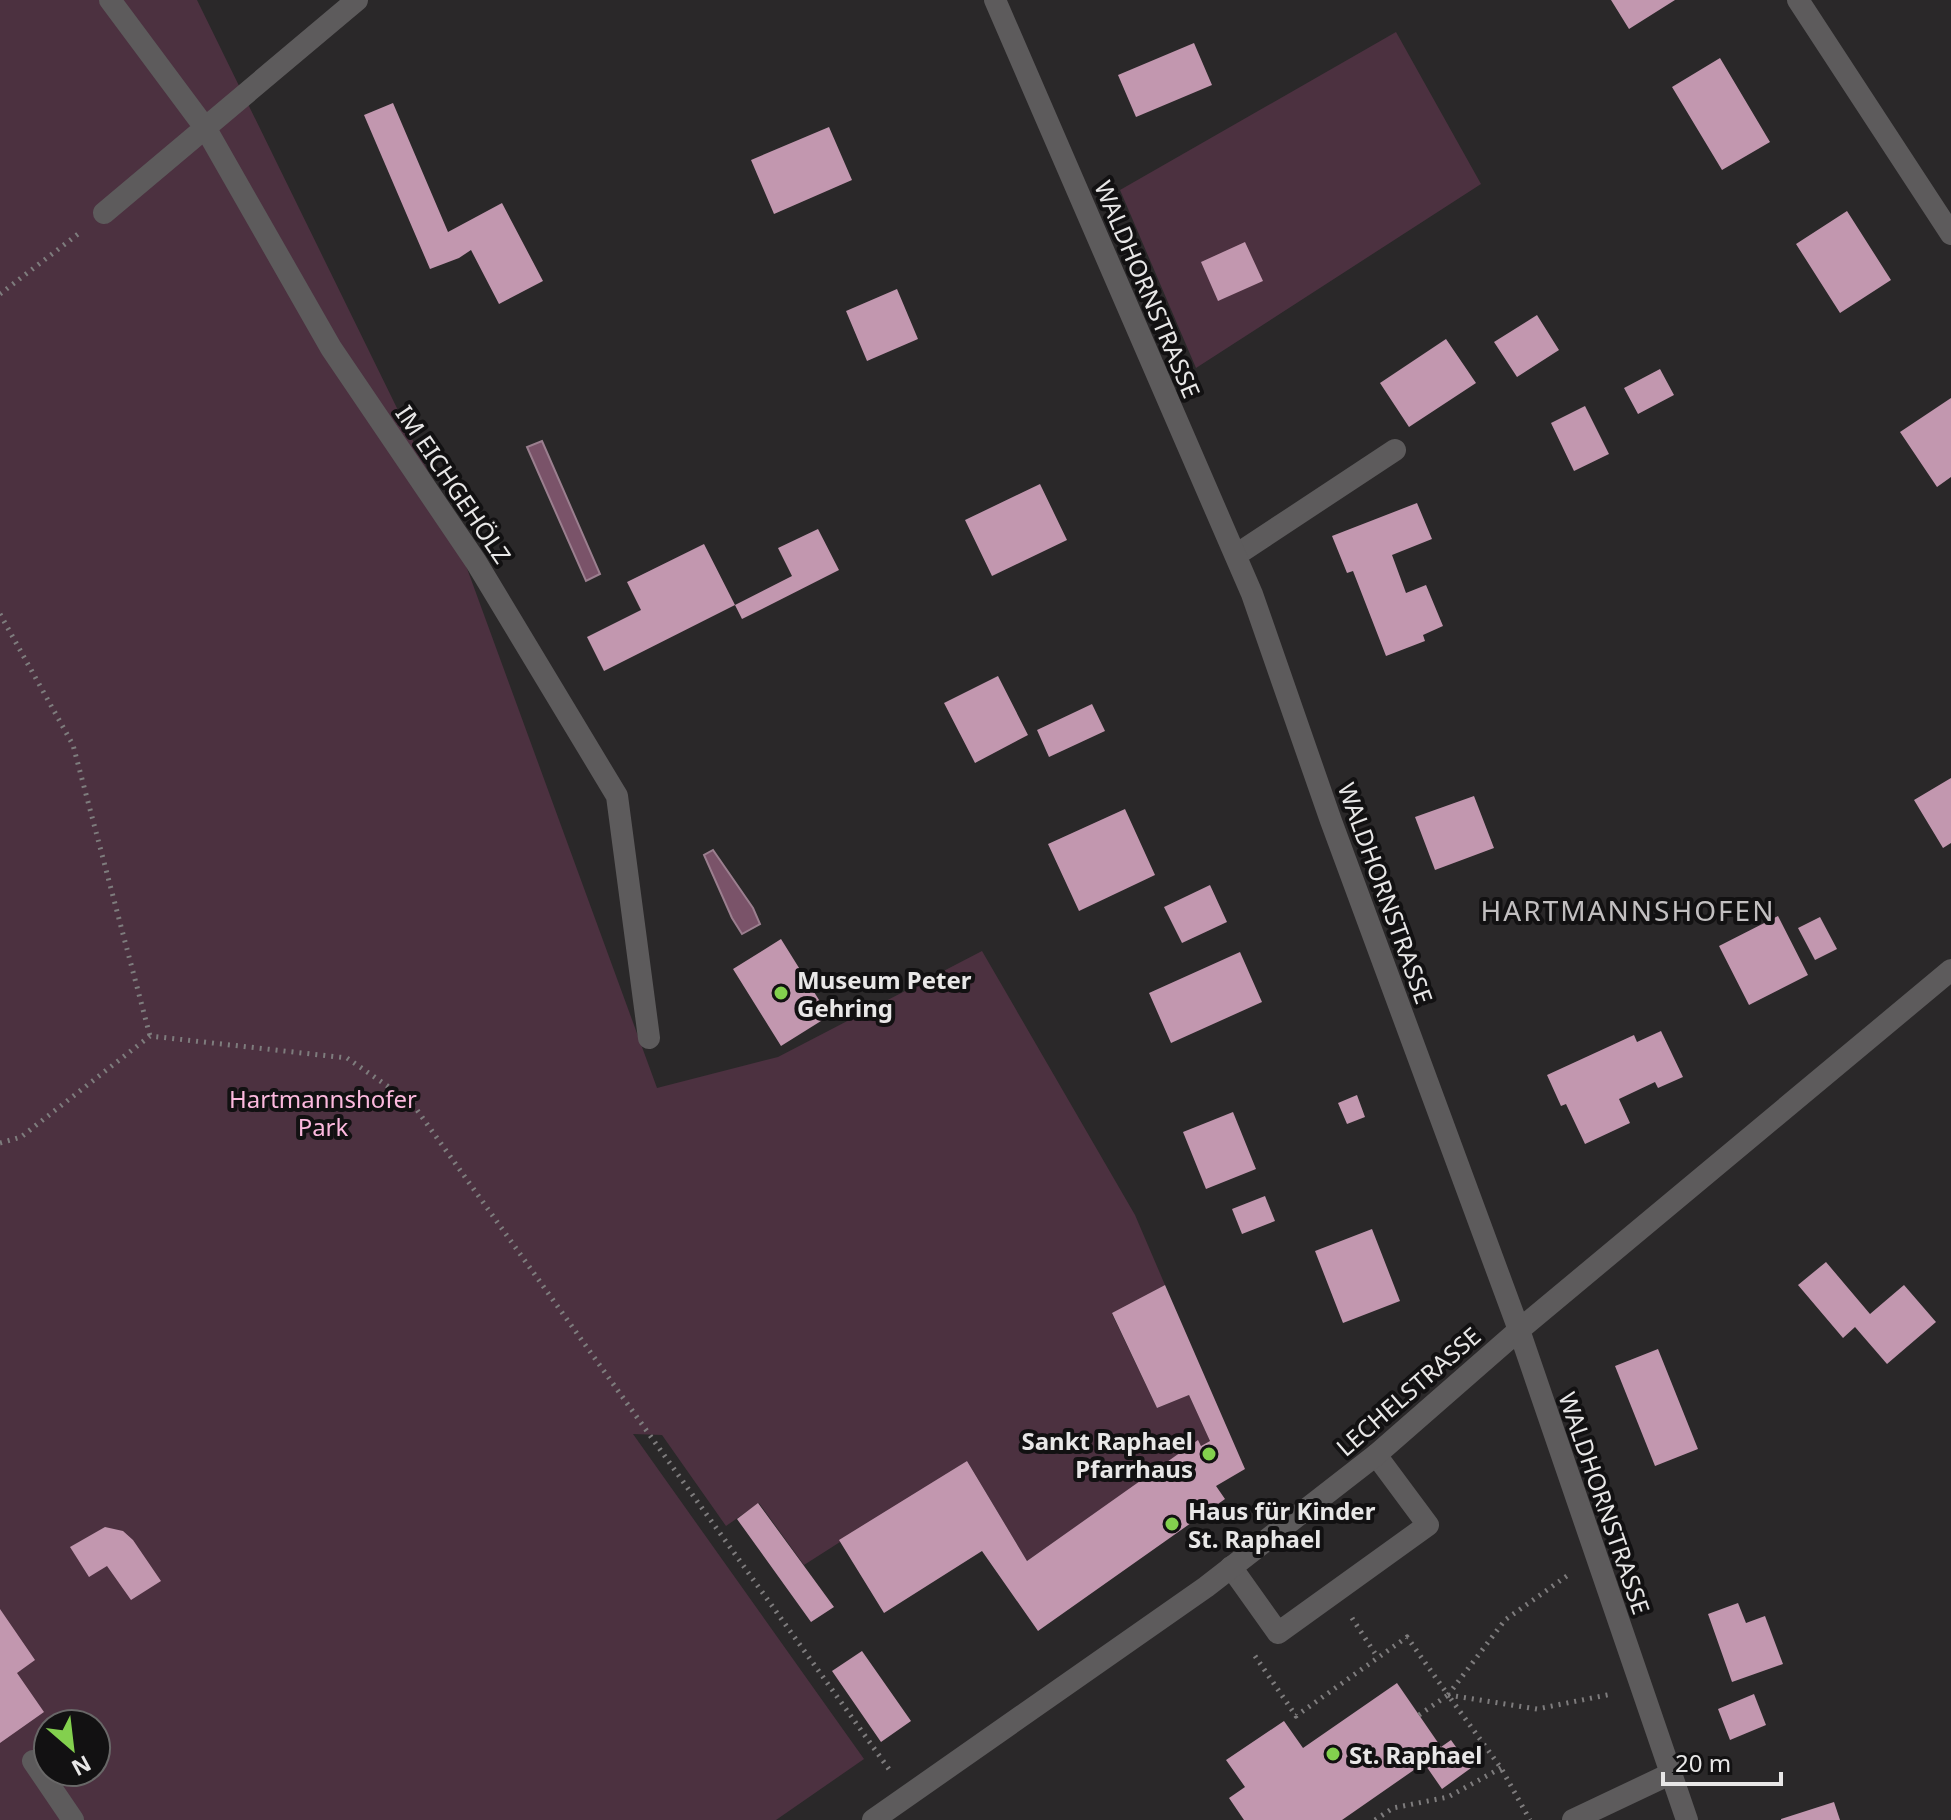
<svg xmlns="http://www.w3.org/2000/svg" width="1951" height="1820" font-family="'Noto Sans',sans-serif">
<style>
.green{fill:#4c3140;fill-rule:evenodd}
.water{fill:#7a5369;stroke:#9b7f8f;stroke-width:2}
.building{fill:#c297af}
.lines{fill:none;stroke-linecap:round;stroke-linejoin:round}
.path{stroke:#7e7c7d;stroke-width:5;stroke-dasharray:2 6;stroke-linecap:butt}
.service{stroke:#5d5b5c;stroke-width:22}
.minor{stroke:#5d5b5c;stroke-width:22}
.poi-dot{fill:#83d04e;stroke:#121112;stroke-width:3}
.labels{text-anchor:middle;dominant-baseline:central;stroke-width:8;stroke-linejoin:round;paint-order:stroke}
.street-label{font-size:24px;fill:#e8e7e7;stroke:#121112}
.poi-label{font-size:24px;font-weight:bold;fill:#e8e7e7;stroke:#121112;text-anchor:start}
.park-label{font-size:24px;fill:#fcb9de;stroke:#121112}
.quarter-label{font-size:28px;letter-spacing:2px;fill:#c2bfc0;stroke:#121112}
</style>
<rect width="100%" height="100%" fill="#2a2829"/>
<path class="green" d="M0 0H197L442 500 657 1088 778 1057 982 951 1135 1215 1165 1285 1112 1314 1157 1408 1189 1395 1210 1441 1201 1446 1198 1441 1027 1561 967 1461 804 1565 759 1503 726 1526 662 1435 633 1434 864 1759 776 1820H0ZM48 1724H96V1772H48Z
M1396 32 1481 184 1196 368 1120 190Z"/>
<path class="water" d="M542 441 600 574 586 581 527 447Z
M713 850 753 908 760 924 742 934 732 918 704 855Z"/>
<path class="building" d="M1611 0H1675L1629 29Z
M1194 43 1212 85 1136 117 1118 75Z
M1720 58 1770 142 1722 170 1672 87Z
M393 103 448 232 502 203 543 281 499 304 471 250 459 258 430 269 364 115Z
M829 127 852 180 774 214 751 160Z
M1847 211 1891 280 1840 313 1796 244Z
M1245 242 1263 281 1218 301 1201 262Z
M897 289 918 339 867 361 846 311Z
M1537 315 1559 350 1517 377 1494 342Z
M1446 339 1476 383 1409 427 1380 383Z
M1660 369 1674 395 1638 414 1624 388Z
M1951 398V477L1937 487 1900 432Z
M1585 406 1609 454 1574 471 1551 423Z
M1040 484 1067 540 992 576 965 520Z
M1417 503 1432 539 1392 555 1406 593 1426 585 1443 626 1423 635 1425 641 1386 656 1353 571 1347 573 1332 536Z
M818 529 839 570 742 619 735 605 792 576 778 548Z
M704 544 735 605 604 671 587 637 641 610 627 582Z
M998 676 1028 735 975 763 944 703Z
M1092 704 1105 731 1049 757 1037 730Z
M1951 778V843L1943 848 1914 800Z
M1474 796 1494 848 1435 870 1415 817Z
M1125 809 1155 875 1079 911 1048 844Z
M1210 885 1227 922 1182 943 1164 907Z
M1778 916 1808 975 1749 1005 1719 946Z
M1820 917 1837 949 1815 960 1798 928Z
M781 939 829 1016 781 1046 733 969Z
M1240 952 1262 1002 1171 1043 1149 993Z
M1661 1031 1683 1077 1658 1088 1655 1082 1619 1099 1630 1123 1585 1144 1566 1104 1561 1106 1547 1075 1634 1035 1637 1042Z
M1357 1095 1365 1117 1347 1124 1338 1103Z
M1233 1112 1256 1169 1206 1189 1183 1132Z
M1265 1196 1275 1221 1242 1234 1232 1209Z
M1372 1229 1400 1301 1343 1323 1315 1251Z
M1826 1262 1870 1314 1904 1285 1936 1322 1887 1364 1855 1327 1843 1338 1798 1285Z
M1165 1285 1245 1469 1216 1486 1225 1499 1038 1631 982 1551 884 1613 839 1540 967 1461 1027 1561 1198 1440 1201 1446 1210 1441 1189 1395 1157 1408 1112 1313Z
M1658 1349 1698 1449 1655 1466 1615 1366Z
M758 1503 834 1607 811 1622 737 1519Z
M105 1527 123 1531 133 1540 161 1581 131 1600 107 1566 89 1577 70 1547Z
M1738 1603 1746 1623 1765 1616 1783 1664 1732 1682 1708 1614Z
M0 1609 35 1660 17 1673 44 1712 0 1743Z
M862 1651 911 1721 881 1742 832 1671Z
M1397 1683 1441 1747 1451 1740 1471 1768 1442 1789 1424 1763 1342 1820H1244L1229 1798 1245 1787 1226 1760 1284 1721 1303 1748Z
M1754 1694 1766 1725 1730 1740 1718 1709Z
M1834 1802 1840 1820H1781V1819Z"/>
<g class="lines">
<path class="path" d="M0 294 82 231
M0 614 73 745 150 1036
M0 1143 21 1137 150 1036 347 1058 412 1103 891 1772
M1352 1618 1378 1658
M1255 1656 1296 1716 1407 1637 1448 1695 1537 1709 1612 1694
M1448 1695 1505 1620 1571 1573
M1419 1715 1448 1695 1501 1768 1530 1820
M1375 1820 1393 1808 1448 1797 1501 1768"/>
<path class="service" d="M1236 555 1395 450
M1231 1567 1278 1633 1428 1525 1376 1455
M33 1761 73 1820
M1573 1820 1670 1774"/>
<path class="minor" d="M110 0 206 129 331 348 476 562 617 796 649 1038
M995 0 1252 594 1331 821 1519 1330 1687 1820
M1798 0 1951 234
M104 213 357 0
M873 1820 1206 1587 1376 1455 1519 1330 1951 970"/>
</g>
<g class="poi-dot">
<circle cx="781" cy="993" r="8"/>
<circle cx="1209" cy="1454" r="8"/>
<circle cx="1172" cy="1524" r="8"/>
<circle cx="1333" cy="1754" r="8"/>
</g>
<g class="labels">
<g class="street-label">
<text transform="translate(1148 289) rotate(67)">WALDHORNSTRASSE</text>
<text transform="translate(454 484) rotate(56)">IM EICHGEHÖLZ</text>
<text transform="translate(1386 893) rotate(70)">WALDHORNSTRASSE</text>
<text transform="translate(1408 1391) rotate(-41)">LECHELSTRASSE</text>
<text transform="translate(1605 1503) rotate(71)">WALDHORNSTRASSE</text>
</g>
<g class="poi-label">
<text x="797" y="979">Museum Peter<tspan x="797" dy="28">Gehring</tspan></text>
<text x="1193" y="1440" text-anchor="end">Sankt Raphael<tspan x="1193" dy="28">Pfarrhaus</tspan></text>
<text x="1188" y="1510">Haus für Kinder<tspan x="1188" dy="28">St. Raphael</tspan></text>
<text x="1349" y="1754">St. Raphael</text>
</g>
<g class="park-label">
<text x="323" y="1098">Hartmannshofer<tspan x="323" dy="28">Park</tspan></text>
</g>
<g class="quarter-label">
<text x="1628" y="910">HARTMANNSHOFEN</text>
</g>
</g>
<g transform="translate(72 1748) rotate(152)"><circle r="38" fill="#121112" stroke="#686767" stroke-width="2"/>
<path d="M0-6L14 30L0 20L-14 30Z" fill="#83d04e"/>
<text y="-12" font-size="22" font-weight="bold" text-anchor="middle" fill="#e8e7e7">N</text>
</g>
<path d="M1663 1772v12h118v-12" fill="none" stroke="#e8e7e7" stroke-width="4"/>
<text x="1675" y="1772" font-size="24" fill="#e8e7e7" stroke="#121112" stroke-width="6" paint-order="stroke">20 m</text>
</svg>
